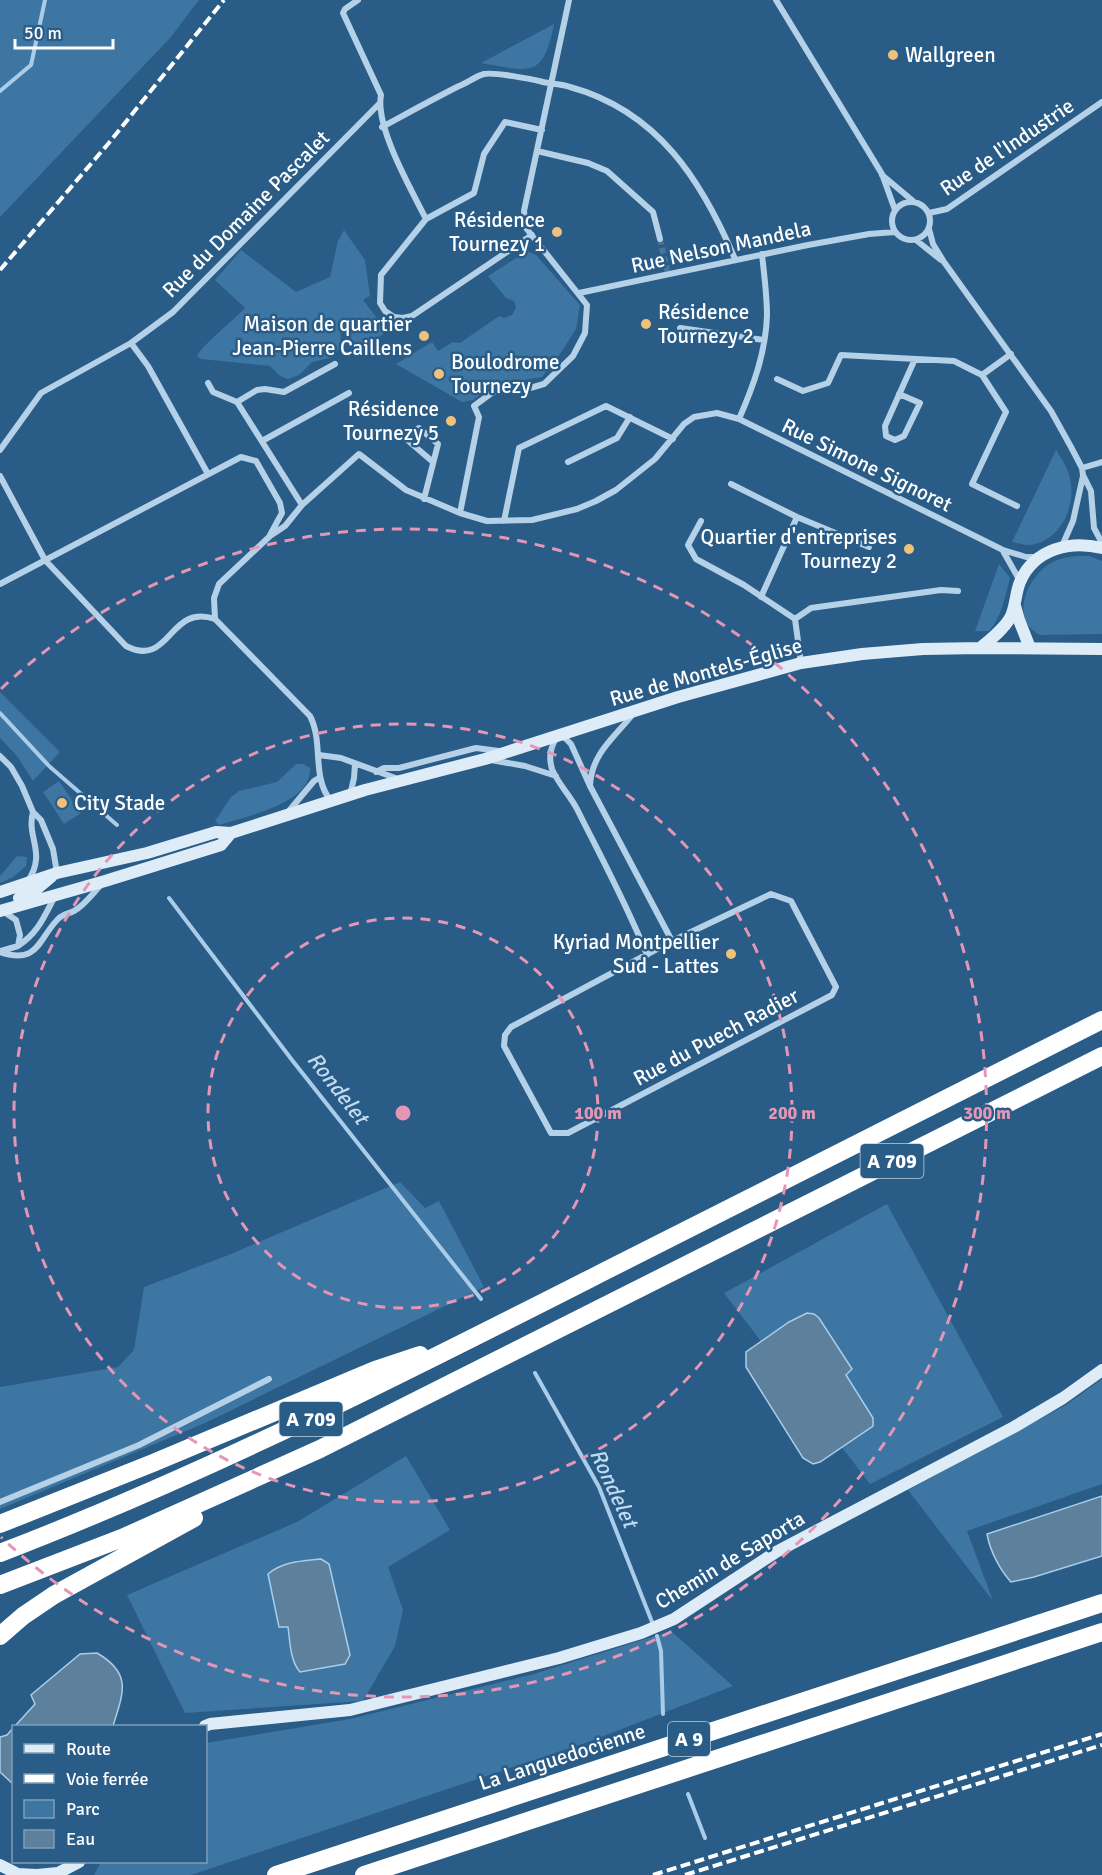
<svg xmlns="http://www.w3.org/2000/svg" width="1102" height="1875" font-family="Signika,sans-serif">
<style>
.green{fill:#3d76a3}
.water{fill:#5d809d;stroke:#a9cde8;stroke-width:1.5}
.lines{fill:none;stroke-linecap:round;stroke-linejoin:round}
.stream{stroke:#a9cde8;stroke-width:4}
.street-tunnel{stroke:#497499;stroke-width:6;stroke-dasharray:6 3;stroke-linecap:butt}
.street{stroke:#b5d1e8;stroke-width:6}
.secondary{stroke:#deecf7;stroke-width:12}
.highway{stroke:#fff;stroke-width:18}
.rail{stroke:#fff;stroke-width:4;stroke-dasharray:10 4.5;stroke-linecap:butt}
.ring{fill:none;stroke:#e497b5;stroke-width:3;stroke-dasharray:10 8}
.poi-dot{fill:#efc27b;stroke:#295c87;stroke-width:2}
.labels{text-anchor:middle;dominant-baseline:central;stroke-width:5;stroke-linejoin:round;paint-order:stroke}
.shield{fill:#295c87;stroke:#bfcedb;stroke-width:1.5}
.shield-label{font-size:20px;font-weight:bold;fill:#fff}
.poi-label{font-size:21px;fill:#fff;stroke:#295c87;text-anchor:end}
.street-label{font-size:21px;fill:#fff;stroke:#295c87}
.water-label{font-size:22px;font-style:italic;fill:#c0dbef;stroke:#295c87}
.centre{fill:#e497b5;stroke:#295c87;stroke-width:3}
.ring-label{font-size:18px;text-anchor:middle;font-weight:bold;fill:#e497b5;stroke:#295c87;stroke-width:5;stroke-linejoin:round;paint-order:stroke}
</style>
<rect width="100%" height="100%" fill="#295c87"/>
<path class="green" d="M0 0H199L170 38 0 217Z
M554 24C543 80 530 71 481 63Z
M344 230 365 260 370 296 363 300 387 331 362 349 341 329 340 348 330 358 312 362 299 375 288 379 280 376 270 366 201 359 197 356C202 345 234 320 245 308L215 280 241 250 296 292 330 277 338 241Z
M527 251 536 255 580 305 576 329 560 354 542 377 494 385 473 400 462 402 396 364 432 342 438 351 453 342 460 343 499 316 504 318 512 315 516 308 514 301 506 298 488 276Z
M1056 450C1060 457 1067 466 1069 475 1078 503 1062 540 1031 545 1025 546 1018 543 1012 542Z
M1077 556H1089L1102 561V634L1040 635C1011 621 1025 583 1045 567 1055 559 1066 557 1077 556Z
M999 564 1010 578C1005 597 1002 616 989 631H975Z
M0 692 60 752 33 781 17 756 0 738Z
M296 764H303L310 768C312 804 246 816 219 825L215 821 231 797 239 791 277 782Z
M59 781 81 813 64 824 43 792Z
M17 856 27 857 26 866 12 878 0 883V876Z
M400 1182 425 1208 439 1201 484 1287 205 1423 0 1509V1387L118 1367 134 1350 144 1287 226 1256Z
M887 1204 1003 1417 870 1484 724 1293Z
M1102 1379V1484L967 1531 993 1601 908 1490 1066 1405Z
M406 1456 450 1530 388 1567 403 1610 395 1646 363 1701 185 1713 127 1595 297 1522Z
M671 1631 733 1686 588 1742 191 1875H94L101 1862H206V1743L350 1719 534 1674Z"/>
<path class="water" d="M807 1313 814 1314 819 1318 852 1369 846 1375 873 1418V1426L820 1462 813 1464 803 1458 746 1367V1352L789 1322Z
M1102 1496V1556L1034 1577 1011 1582C1000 1570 990 1551 987 1534Z
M321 1559 329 1564 350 1655 345 1664 300 1672C290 1661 290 1641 288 1627H279L268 1574C283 1561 303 1561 321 1559Z
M97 1653C133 1674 123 1693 113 1726H15L35 1704 31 1695 80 1654Z
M13 1728V1784L0 1772V1737L7 1735Z"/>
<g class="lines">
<path class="stream" d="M0 91 31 65 45 0
M0 713 49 766 117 825
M169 898 292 1060 481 1299
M535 1373 599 1487 652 1622
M657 1636 661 1651 663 1714
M688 1794 705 1838"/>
<path class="street-tunnel" d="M660 239 668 274"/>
<path class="street" d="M358 0 345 9 343 13 381 95C375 127 411 189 426 219
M776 0 882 174 895 210
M382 127C408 113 433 99 459 86 467 83 476 76 484 74 495 72 531 79 543 82 552 84 562 84 570 87 658 111 702 181 735 259
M537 151 588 163 607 171 653 212 660 239
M882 175 913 201
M892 221a19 19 0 1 1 38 0a19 19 0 1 1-38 0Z
M929 213 947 209 1102 102
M929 229 933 244 944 262 1051 411 1071 447 1082 468 1083 475 1091 491 1094 528 1102 543
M532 235 412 316 403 318 394 317 385 311 380 303 381 275 426 219 474 193 484 154 505 122 542 130
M916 240 941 260
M579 293 808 245 869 234 895 232
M680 328 764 340
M131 343 173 312 379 104
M982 375 1006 412 972 484 1017 506
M777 379 803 391 828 383 841 355 954 361 982 375 1011 354
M208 383 213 392 237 402
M899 394 920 403 904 436 895 440 886 436 885 426 915 359
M237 402 302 505
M237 402 257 390 265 389 284 392 335 364
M739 419C753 387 766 352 767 315 767 295 764 274 762 254
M262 441 349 393
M0 450 41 393 131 343 148 366 208 474
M568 462 617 438 630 417
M1082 468 1102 462
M0 476 45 560 126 646C171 669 168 603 215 619L310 716C324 743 311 777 331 801
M731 484 797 517 869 547
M424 499 438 444 419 428 405 438 433 462
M460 513 479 417 474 406 493 392 530 388 544 384 573 356 585 333 587 305 526 228 524 211 569 0
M504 521 519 448 606 406 673 439
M701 521 688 545 696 559 744 585 795 619
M1062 546 1073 521 1083 476
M1003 551 1020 581
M0 584 241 457 256 461 280 503 282 513 270 535
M761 597 797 517
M215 619 214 598 219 584 270 536 285 526 302 505 359 454 406 490 460 513 487 521 532 520 577 509 596 501 616 490 655 459 684 424 694 417 717 413 739 419 1003 550 1026 557H1036
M801 663 795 619 811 608 941 590 958 591
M319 755 341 758 398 779
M0 756 11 767 22 786 33 812 41 820 53 849 57 873
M491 760 525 766 556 776
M376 772 384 768H399L476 748 499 751
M590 785C592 753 614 738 633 714
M350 795 354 778 355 764
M288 812 314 781 319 778
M28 881C47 852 26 838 33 812
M771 894 791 901 836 987 832 995 568 1133H551L504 1046 505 1035 511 1027 672 941Z
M18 946C38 933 44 917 55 896
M1 951 18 946 20 935 16 920 4 912
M0 952C39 965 38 939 58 919 63 914 68 914 74 911 84 906 94 892 101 885
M647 955C627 905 601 857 577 809 570 795 558 784 552 769 548 756 551 746 558 735L565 738 571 744 590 786 672 941
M0 1502 139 1445 269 1379"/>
<path class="secondary" d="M1015 606 1019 620 1030 648
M980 648C991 639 1003 630 1010 618 1016 607 1015 594 1020 582 1034 549 1070 540 1102 548
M0 892 57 873 147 853 216 832 231 833 365 790 485 759 678 697 801 663 862 654 923 649 980 648 1102 649
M19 898 32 893 51 877
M0 911 105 881 221 845 231 833
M205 1726 210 1724 350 1710 559 1658 641 1633 674 1619 776 1552 1014 1427 1063 1398 1102 1370
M0 1865 18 1874 36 1875
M37 1875 58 1873 79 1862"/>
<path class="highway" d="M0 1524 153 1463 375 1370 420 1355
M0 1553C211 1472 412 1369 613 1267 776 1185 939 1103 1102 1020
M0 1585 122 1538 320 1449 1102 1056
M0 1636 23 1616 54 1595 194 1518
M276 1875 1102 1603
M364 1875 1102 1632"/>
<path class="rail" d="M0 270 108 144 224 0
M653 1875 1102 1734
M685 1875 1102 1745"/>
</g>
<g class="ring">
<circle cx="403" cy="1113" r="195"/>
<circle cx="403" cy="1113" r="389"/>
<path d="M1 689A584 584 0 1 1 1 1537"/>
</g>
<g class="poi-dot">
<circle cx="893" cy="55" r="6"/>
<circle cx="557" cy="232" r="6"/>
<circle cx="646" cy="324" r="6"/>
<circle cx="424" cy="336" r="6"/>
<circle cx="439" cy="374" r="6"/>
<circle cx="451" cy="421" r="6"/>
<circle cx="909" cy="549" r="6"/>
<circle cx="62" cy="803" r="6"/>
<circle cx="731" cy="954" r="6"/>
</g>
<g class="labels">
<g class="shield">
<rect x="860.5" y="1144" width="63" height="34" rx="4.5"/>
<rect x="279.5" y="1402" width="63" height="34" rx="4.5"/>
<rect x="668" y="1722" width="42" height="34" rx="4.5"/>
</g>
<g class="shield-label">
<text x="892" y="1161">A 709</text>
<text x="311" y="1419">A 709</text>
<text x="689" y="1739">A 9</text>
</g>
<g class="poi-label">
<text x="905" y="55" text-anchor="start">Wallgreen</text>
<text x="545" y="220">Résidence<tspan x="545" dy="24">Tournezy 1</tspan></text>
<text x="658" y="312" text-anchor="start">Résidence<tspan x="658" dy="24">Tournezy 2</tspan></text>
<text x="412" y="324">Maison de quartier<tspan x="412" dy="24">Jean-Pierre Caillens</tspan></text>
<text x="451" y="362" text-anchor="start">Boulodrome<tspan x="451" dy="24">Tournezy</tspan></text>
<text x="439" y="409">Résidence<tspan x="439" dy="24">Tournezy 5</tspan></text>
<text x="897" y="537">Quartier d'entreprises<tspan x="897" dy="24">Tournezy 2</tspan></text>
<text x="74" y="803" text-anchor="start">City Stade</text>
<text x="719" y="942">Kyriad Montpellier<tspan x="719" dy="24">Sud - Lattes</tspan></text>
</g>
<g class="street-label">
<text transform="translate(1007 147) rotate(-34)">Rue de l'Industrie</text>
<text transform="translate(246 214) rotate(-45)">Rue du Domaine Pascalet</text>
<text transform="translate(721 247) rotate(-12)">Rue Nelson Mandela</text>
<text transform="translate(867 465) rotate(26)">Rue Simone Signoret</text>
<text transform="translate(706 672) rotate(-16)">Rue de Montels-Église</text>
<text transform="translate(716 1037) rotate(-28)">Rue du Puech Radier</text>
<text transform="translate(730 1560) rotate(-31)">Chemin de Saporta</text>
<text transform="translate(562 1757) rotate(-18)">La Languedocienne</text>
</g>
<g class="water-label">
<text transform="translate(338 1088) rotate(52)">Rondelet</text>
<text transform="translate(614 1488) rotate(65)">Rondelet</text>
</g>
</g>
<circle cx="403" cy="1113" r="9" class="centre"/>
<g class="ring-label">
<text x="598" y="1119">100 m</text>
<text x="792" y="1119">200 m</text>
<text x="987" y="1119">300 m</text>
</g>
<rect x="12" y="1725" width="195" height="138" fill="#295c87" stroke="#7f9db7" stroke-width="1.5"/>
<rect x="24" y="1744" width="30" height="9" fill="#deecf7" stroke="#7f9db7" stroke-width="1.5"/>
<text x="66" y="1755" font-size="18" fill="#ffffff">Route</text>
<rect x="24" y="1774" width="30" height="9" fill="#ffffff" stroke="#7f9db7" stroke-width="1.5"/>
<text x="66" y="1785" font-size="18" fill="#ffffff">Voie ferrée</text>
<rect x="24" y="1800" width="30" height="18" fill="#3d76a3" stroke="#7f9db7" stroke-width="1.5"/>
<text x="66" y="1815" font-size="18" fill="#ffffff">Parc</text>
<rect x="24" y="1830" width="30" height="18" fill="#5d809d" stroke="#7f9db7" stroke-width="1.5"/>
<text x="66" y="1845" font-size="18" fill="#ffffff">Eau</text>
<path d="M15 39v9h98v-9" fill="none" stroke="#ffffff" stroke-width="3"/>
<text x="24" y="39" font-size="18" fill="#ffffff" stroke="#295c87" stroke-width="4.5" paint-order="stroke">50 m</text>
</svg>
